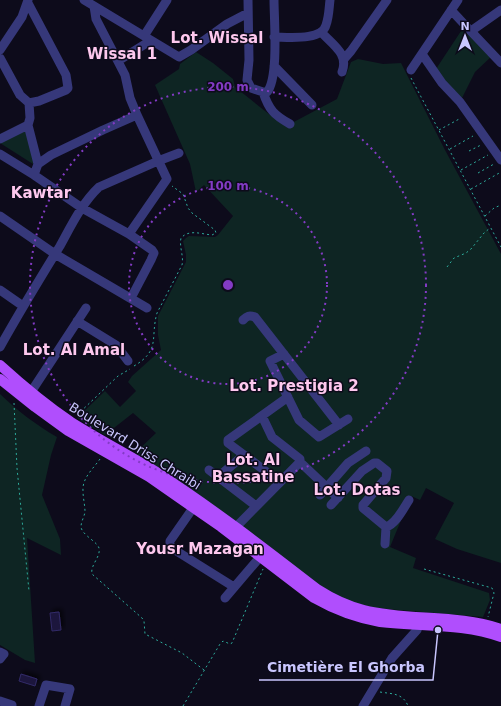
<svg xmlns="http://www.w3.org/2000/svg" width="501" height="706" font-family="'DejaVu Sans',sans-serif">
<style>
.green{fill:#0e2523}
.building{fill:#1c173c;stroke:#322a68;filter:url(#shadow)}
.lines{fill:none;stroke-linecap:round;stroke-linejoin:round}
.path{stroke:#2dab9b;stroke-width:1;stroke-dasharray:2 3;stroke-linecap:butt}
.minor{stroke:#36387a;stroke-width:9}
.major{stroke:#b04efd;stroke-width:10}
.ring{fill:none;stroke:#833bc5;stroke-width:2;stroke-dasharray:2 4}
.labels{text-anchor:middle;dominant-baseline:central;stroke-width:3;stroke-linejoin:round;paint-order:stroke}
.street-label{font-size:13px;fill:#c9c6fe;stroke:#0d0b1b}
.quarter-label{font-size:15px;font-weight:bold;fill:#fec8ee;stroke:#0d0b1b}
.centre{fill:#833bc5;stroke:#0d0b1b;stroke-width:2}
.ring-label{font-size:12px;text-anchor:middle;font-weight:bold;fill:#833bc5;stroke:#0d0b1b;stroke-width:3;stroke-linejoin:round;paint-order:stroke}
.leader{fill:none;stroke:#c9c6fe;stroke-width:1.5}
.callout-dot{fill:#c9c6fe;stroke:#0d0b1b;stroke-width:1.5}
.callout-label{font-size:14px;text-anchor:middle;font-weight:bold;fill:#c9c6fe;stroke:#0d0b1b;stroke-width:3;stroke-linejoin:round;paint-order:stroke}
</style>
<defs>
<filter id="shadow"><feDropShadow dx="3" dy="-3" stdDeviation="2" flood-color="#0009"/></filter>
</defs>
<rect width="100%" height="100%" fill="#0d0b1b"/>
<path class="green" d="M465 25 493 55 475 72 460 102 434 72Z
M196 52 213 63 233 79 235 87 270 115 290 124 337 99 351 62 358 59 383 64 401 63 445 150 501 254V563L457 549 435 539 454 503 426 488 420 500 411 496 390 547 416 558 413 568 489 593 490 600 483 617 375 608 351 602 327 592 134 454 156 433 133 413 105 435 77 418 105 391 120 407 136 391 128 382 132 376 161 350 158 335V316L186 262V255L183 241 186 238 189 236 215 237 218 235 233 216 204 185 196 192 190 164 155 85 179 69 180 64Z
M25 129 34 163 33 164 0 143Z
M0 394C18 411 36 425 57 437L51 455 42 495 60 539 61 555 27 538 35 663 25 660 0 645Z"/>
<path class="building" d="M59 612 61 630 52 631 50 613Z
M21 674 37 679 35 686 19 681Z"/>
<g class="lines">
<path class="path" d="M411 78 501 247
M439 130 461 118
M450 149 473 136
M469 151 481 145
M461 170 488 155
M478 173 494 164
M471 189 501 172
M485 216 494 208 501 205
M447 267 454 258 466 253 471 249 484 233 490 228
M134 366C161 350 150 338 157 313L182 265C184 256 179 247 181 238 189 229 201 234 212 235L216 233 215 230 192 213 188 208 183 194 172 186
M14 403 17 468 29 591
M77 415 118 376 130 369
M100 459C93 469 82 478 83 491 83 498 85 505 85 512 84 518 79 525 82 530 86 537 97 542 99 548 101 557 90 565 92 574L142 618 144 621 145 634 182 653 204 670
M424 569 492 588 494 593 488 617
M380 692C392 694 403 693 408 706
M183 706 220 644 223 641 230 644 232 643 263 569"/>
<path class="minor" d="M84 0 144 36 167 0
M248 0 249 60 247 80 251 88 263 92H267C279 78 274 19 274 0
M94 6 96 19 125 75 130 98 137 115 167 179 129 234
M451 10 465 25 501 63
M471 31 501 10
M321 32C333 45 349 54 342 72
M144 36 179 57 191 50 227 24 248 13
M274 37C288 37 322 41 326 25 329 17 329 8 330 0
M0 50 22 17 28 0
M422 54 442 83 460 102 501 160
M0 58 20 95 29 103 39 101 66 90 68 88 66 75 28 3
M344 59 351 51 387 0
M118 61 150 41
M274 66 312 105
M411 70 458 0
M263 92C269 110 274 115 290 124
M28 125 38 164
M0 139 28 125 30 118 29 103
M0 154 34 175 38 164 51 155 103 130 137 115
M34 175 82 208 129 234 152 250 154 253 151 260 131 298
M0 216 55 254 147 308
M0 290 23 306
M243 320C247 316 249 315 255 317L339 425
M77 321 116 345 128 361
M0 347C19 313 39 280 60 246 71 226 82 203 99 187L158 161 179 153
M284 354 270 361 299 420 319 437 348 419
M31 392 86 308
M300 462 338 498
M209 470 256 506
M218 477 244 455
M280 482 228 443V440L288 397
M320 495 348 463 366 451
M331 505 362 471 374 463H377L387 471 386 478 363 505V508L386 527 385 544
M193 508 170 541V547L234 587
M386 527C396 524 403 509 409 500
M235 528 300 462V459L272 437 262 416
M225 598 260 557
M0 652 4 654 0 659
M0 701 12 705
M39 706 46 685 70 689 65 706
M363 706 392 658 417 630 419 624"/>
<path class="major" d="M0 365C22 385 46 405 71 422 98 439 127 454 155 471 211 507 264 548 317 589 331 598 347 606 364 610 408 621 457 614 501 629
M0 379 35 407 68 431 149 477 221 527 314 598C335 610 356 618 380 622 421 627 462 623 501 637"/>
</g>
<g class="ring">
<circle cx="228" cy="285" r="99"/>
<circle cx="228" cy="285" r="198"/>
</g>
<g class="labels">
<g class="street-label">
<text transform="translate(135 446) rotate(32)">Boulevard Driss Chraibi</text>
</g>
<g class="quarter-label">
<text x="217" y="38">Lot. Wissal</text>
<text x="122" y="54">Wissal 1</text>
<text x="41" y="193">Kawtar</text>
<text x="74" y="350">Lot. Al Amal</text>
<text x="294" y="386">Lot. Prestigia 2</text>
<text x="253" y="460">Lot. Al<tspan x="253" dy="17">Bassatine</tspan></text>
<text x="357" y="490">Lot. Dotas</text>
<text x="200" y="549">Yousr Mazagan</text>
</g>
</g>
<circle cx="228" cy="285" r="6" class="centre"/>
<g class="ring-label">
<text x="228" y="91">200 m</text>
<text x="228" y="190">100 m</text>
</g>
<path class="leader" d="M438 630L433 680H259"/>
<circle class="callout-dot" cx="438" cy="630" r="4"/>
<g class="callout-label">
<text x="346" y="672">Cimetière El Ghorba</text>
</g>
<g transform="translate(465 36)" stroke="#0d0b1b" stroke-width="3" paint-order="stroke">
<path d="M0-3L7 15L0 10L-7 15Z" fill="#c9c6fe"/>
<text y="-6" font-size="11" font-weight="bold" text-anchor="middle" fill="#c9c6fe">N</text>
</g>
</svg>
